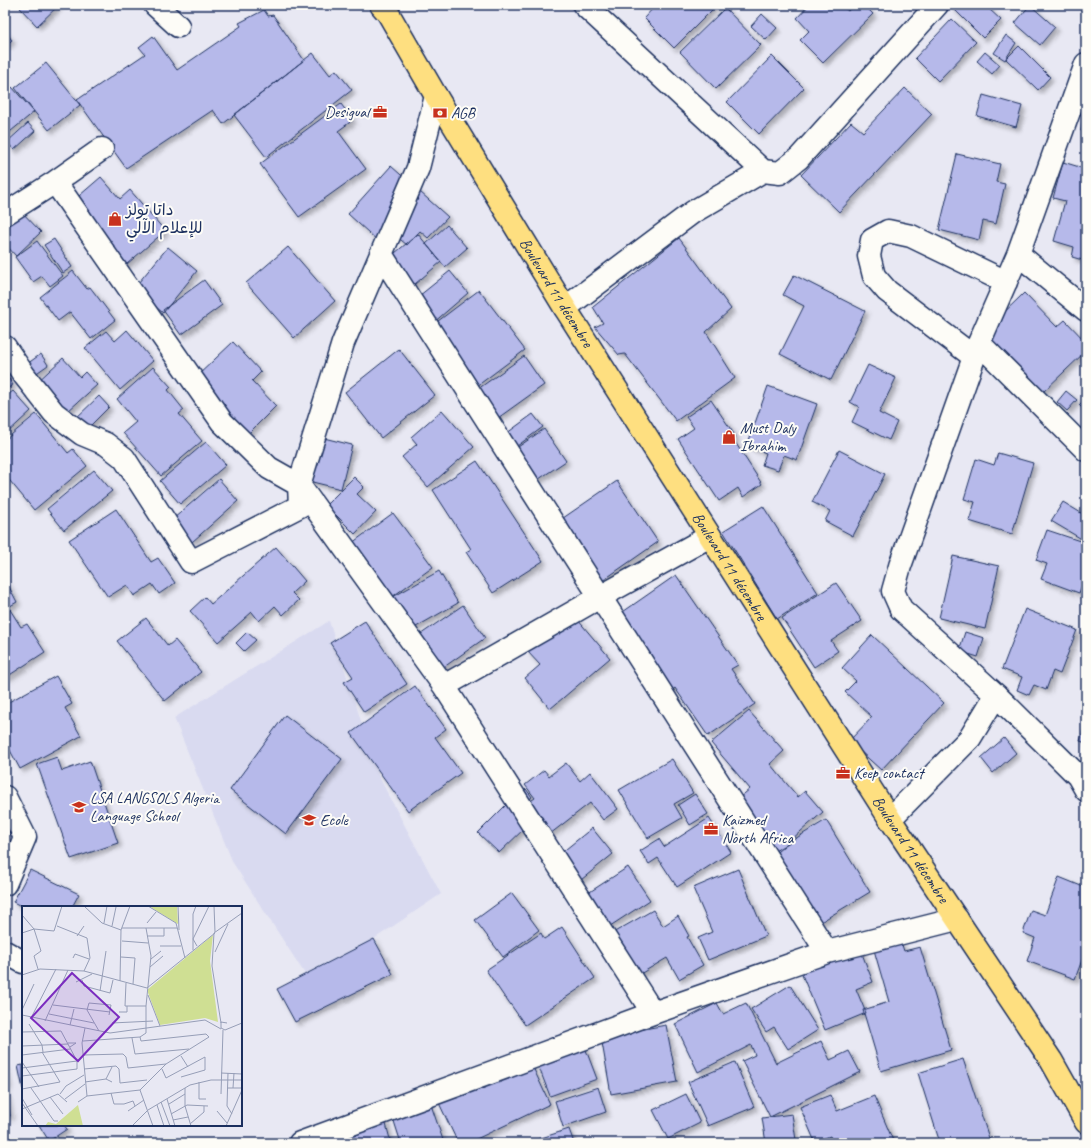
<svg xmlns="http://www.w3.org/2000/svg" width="1091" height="1148" font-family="Caveat,'Playpen Sans Arabic',sans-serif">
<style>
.built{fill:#d9daf0}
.building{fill:#b6b9ea;stroke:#1b2f5e;filter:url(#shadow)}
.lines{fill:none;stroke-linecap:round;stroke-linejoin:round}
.minor-casing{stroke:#1b2f5e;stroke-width:25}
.primary-casing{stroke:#1b2f5e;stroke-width:25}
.minor{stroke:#fdfcf7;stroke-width:22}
.primary{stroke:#fedf80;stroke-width:22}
.labels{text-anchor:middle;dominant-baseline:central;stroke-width:4;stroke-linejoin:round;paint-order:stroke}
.poi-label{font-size:16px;fill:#1b2f5e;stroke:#fdfcf7;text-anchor:start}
.street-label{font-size:16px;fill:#1b2f5e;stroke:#fdfcf7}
.inset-road{fill:none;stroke:#969eb7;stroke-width:1}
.view{fill:#7b2cbf;fill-opacity:0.15;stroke:#7b2cbf;stroke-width:2}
.inset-edge{fill:none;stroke:#1b2f5e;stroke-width:2}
</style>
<defs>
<filter id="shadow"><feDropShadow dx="3.5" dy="3.5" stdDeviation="2" flood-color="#0004"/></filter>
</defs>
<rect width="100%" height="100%" fill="#e8e8f3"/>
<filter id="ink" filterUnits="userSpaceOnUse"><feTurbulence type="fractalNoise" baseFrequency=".025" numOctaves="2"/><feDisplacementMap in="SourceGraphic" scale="8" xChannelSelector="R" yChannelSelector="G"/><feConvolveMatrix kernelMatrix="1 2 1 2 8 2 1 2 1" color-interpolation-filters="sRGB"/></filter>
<g filter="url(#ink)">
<path class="built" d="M329 621 379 777 441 894 374 939 393 974 295 1022 277 989 305 974 233 863 174 718Z"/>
<path class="building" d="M24 5H59L37 26 20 8Z
M656 5H717L674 48 644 18Z
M809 5H841L848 11 854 5H864L873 14 823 63 800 40 809 31 797 18Z
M950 5H991L988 8 1001 20 983 38Z
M1030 5 1055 27 1040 45 1015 23Z
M725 8 761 45 716 89 680 52Z
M264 10 268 16 273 15 304 60 223 124 213 110 126 168 77 100 145 54 139 47 153 36 177 70 241 26 239 23Z
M762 14 777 28 766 40 751 26Z
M952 19 976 42 938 81 915 58Z
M5 32 12 40 5 47Z
M1006 35 1016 43 1005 60 994 53Z
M1019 46 1050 77 1038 90 1006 59Z
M985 52 1000 65 992 74 977 61Z
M313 53 330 75 336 70 352 90 266 157 234 115Z
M772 56 804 88 759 134 727 102Z
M46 63 80 105 49 130 15 88Z
M12 87 34 112 5 136V93Z
M905 88 932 114 839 212 801 175 851 122 863 132Z
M983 95 1022 106 1016 127 977 116Z
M1086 97V131H1081Z
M341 104 353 120 338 131 366 169 299 217 260 164Z
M28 123 35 131 14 150 7 142Z
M957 154 1000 164 996 182 1005 184 996 224 983 221 979 240 939 230Z
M1063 162 1086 169V261L1072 257 1074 247 1054 241 1065 201 1053 198Z
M391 166 448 217 428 238 420 231 407 245 389 230 379 242 348 214Z
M101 177 120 199 130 190 165 231 119 271 65 208Z
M19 209 41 232 16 256 5 244V221Z
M447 225 467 248 445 267 426 244Z
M418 234 441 262 402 295 378 267Z
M679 238 731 309 706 332 735 378 676 421 625 354 619 355 595 327 603 323 593 307Z
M54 239 72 267 63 273 44 245Z
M37 241 63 276 50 286 42 276 33 282 15 257Z
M168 247 197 271 163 313 134 288Z
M288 247 335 301 294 338 246 283Z
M73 271 87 289 90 287 115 320 91 339 70 312 58 321 40 297Z
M450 271 468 293 433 323 414 300Z
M794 275 865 311 831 380 780 354 804 306 783 295Z
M204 280 222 305 181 335 163 310Z
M479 290 525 350 465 395 421 334Z
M1024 293 1057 327 1065 320 1086 342V351L1043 392 984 332Z
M127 330 153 361 120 390 85 348 106 331 115 341Z
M233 342 261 372 252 381 276 406 249 433 196 377Z
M399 349 435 395 381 438 345 392Z
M41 354 48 365 31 377 24 366Z
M524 356 544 385 484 428 464 399Z
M63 358 80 377 85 372 97 385 68 411 53 394 35 384Z
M868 365 896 378 879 413 897 422 889 440 852 422 859 407 850 402Z
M153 367 171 387 168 390 184 410 179 414 202 441 161 476 123 433 136 422 117 399Z
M5 373 13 385 5 390Z
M768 386 817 404 797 460 784 455 778 470 762 465 766 453 747 446Z
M13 391 31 411 5 435V397Z
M1066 391 1077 400 1067 411 1057 402Z
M99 396 109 407 85 431 74 420Z
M1086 399V412L1079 405Z
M711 400 736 437 733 439 762 484 743 497 738 488 719 501 678 439 694 428 686 417Z
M442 410 474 447 428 487 402 457 417 444 411 437Z
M36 414 68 453 73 449 87 466 34 510 5 475V440Z
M533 414 543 427 513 449 503 436Z
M544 429 566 461 527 487 505 456Z
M308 434 352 445 341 489 296 478Z
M206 442 226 465 180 504 160 481Z
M839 450 885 474 853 536 825 521 830 511 812 502Z
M998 453 1033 463 1012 534 969 521 975 502 964 499 976 459 994 465Z
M477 461 543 561 493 593 466 552 471 549 433 490Z
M94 470 112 491 64 530 47 509Z
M354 477 364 487 357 494 376 512 355 534 326 505Z
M219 479 238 501 192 542 173 519Z
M617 481 658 542 592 588 550 527Z
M1063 502 1086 516V539L1085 541 1051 521Z
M763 506 818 593 777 619 723 531Z
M116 509 151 562 158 558 175 583 159 594 152 584 134 596 127 585 108 597 69 540Z
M393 513 433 567 392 597 352 543Z
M1047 530 1086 543V574L1079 593 1041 579 1047 564 1036 560Z
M276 547 305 581 292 593 299 600 283 615 275 606 259 621 252 612 218 642 190 611 205 597 211 604Z
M953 556 999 566 985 629 939 618Z
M439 571 458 603 409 631 391 598Z
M676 575 738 665 731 669 755 704 708 736 675 688 670 692 617 616Z
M5 579 17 602 5 609Z
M836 583 862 621 831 641 838 651 814 667 782 618Z
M463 605 485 638 437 672 414 639Z
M9 608 21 627 27 624 45 652 5 678V611Z
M1025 609 1077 630 1060 674 1053 671 1046 690 1034 685 1029 695 1017 690 1022 677 1002 669Z
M572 613 610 658 550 709 525 678 540 665 527 651Z
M146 618 168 646 175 640 201 672 165 701 117 641Z
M365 621 407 684 364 712 344 682 353 677 330 643Z
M247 632 256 640 244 651 236 643Z
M965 632 984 638 978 657 959 651Z
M872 635 944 703 881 770 849 741 872 717 845 692 856 681 842 668Z
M56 676 72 704 65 708 81 736 20 769 5 741V704Z
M415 686 446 729 435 737 461 773 408 811 351 733Z
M749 711 784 751 770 764 798 797 805 791 823 812 777 852 734 802 750 789 711 743Z
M285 715 342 759 286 834 230 790Z
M1086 722V743L1080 741Z
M1004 738 1016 753 993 773 981 758Z
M57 757 62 771 90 761 118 843 71 859 37 764Z
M672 759 693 793 674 804 682 818 648 838 619 790Z
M566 763 580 781 590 772 618 809 603 820 590 803 550 834 519 809 535 798 525 785 544 770 549 776Z
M526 789 532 797 521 806 515 799Z
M695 794 708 814 690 825 678 805Z
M506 805 527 826 499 853 478 833Z
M709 818 731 852 677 887 658 858 649 864 640 851 659 839 664 847Z
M826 820 870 892 814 926 770 854Z
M592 828 613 854 576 884 555 858Z
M628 867 650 900 604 930 582 897Z
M738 869 766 936 708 960 698 938 712 932 693 888Z
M30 870 79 894 72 907H23L13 902Z
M1059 877 1086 888V949L1075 979 1027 961 1035 938 1023 933 1031 910 1045 915Z
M512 893 539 930 503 957 475 920Z
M653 910 663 926 678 916 689 936 687 937 703 965 679 979 667 958 635 977 611 934Z
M562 927 595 978 525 1025 506 998H505L486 970 541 933 544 939Z
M374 939 393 974 295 1022 277 989Z
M901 942 904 951 920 947 951 1050 881 1071 863 1010 889 1002 874 950Z
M859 946 873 982 856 989 866 1013 825 1030 800 970Z
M790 985 818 1030 788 1049 774 1027 766 1032 751 1009Z
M717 1003 723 1014 746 1003 776 1063 821 1041 830 1060 849 1051 860 1072 770 1117 742 1061 755 1055 751 1045 698 1072 675 1024Z
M666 1025 677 1082 611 1094 601 1037Z
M583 1042 597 1079 550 1096 536 1060Z
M963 1059 990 1141 983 1143H940L918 1073Z
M530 1061 550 1104 468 1143H458L438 1101Z
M735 1062 754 1107 708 1126 688 1082Z
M5 1064 8 1086H5L10 1116 5 1117Z
M23 1065V1089L18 1066Z
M598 1087 606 1112 563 1127 555 1101Z
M686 1094 700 1123 668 1139 653 1110Z
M830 1095 837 1111 874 1096 894 1143H833L830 1136 815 1142 800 1107Z
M430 1102 444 1143H401L392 1115Z
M382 1109 391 1143H344L342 1138Z
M792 1114 796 1140 766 1143 762 1118Z
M39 1125H64L67 1129 49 1141Z
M569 1129 574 1143H526Z"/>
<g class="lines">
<defs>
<path id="minor" d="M155 5 178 26
M584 5 763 171 780 173 799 158 937 5
M1086 64 1018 254 979 343 900 566 893 591 901 609 996 695 1078 776 1086 790
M55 182 222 422 269 468 299 485 444 686 653 1013
M5 214 55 182 102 149
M381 254 827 952
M1018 254 1086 310
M565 308 693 212 763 171
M979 343 1086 450
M5 347 24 375 54 413 82 434 106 444 124 458 191 562 300 506 299 485 343 343 418 168 436 96
M974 357 887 291 874 276 869 256 872 240 888 231 911 236 1006 282
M444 686 600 597 710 536
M5 797 25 837 5 884
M890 819 970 738 996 695
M5 952 23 962
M300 1143 653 1013 827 952 957 919"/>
<g id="primary">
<path id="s1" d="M381 5 388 13 436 96 565 308 890 819 1051 1060 1086 1122"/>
</g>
</defs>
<use href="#minor" class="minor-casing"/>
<use href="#primary" class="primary-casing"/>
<use href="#minor" class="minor"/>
<use href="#primary" class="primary"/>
</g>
</g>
<defs>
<symbol id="office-bare" viewBox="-9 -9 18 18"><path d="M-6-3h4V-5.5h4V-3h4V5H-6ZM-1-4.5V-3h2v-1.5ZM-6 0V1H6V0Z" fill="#c8321e" stroke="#fdfcf7" stroke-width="2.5" paint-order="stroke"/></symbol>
<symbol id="bank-bare" viewBox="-9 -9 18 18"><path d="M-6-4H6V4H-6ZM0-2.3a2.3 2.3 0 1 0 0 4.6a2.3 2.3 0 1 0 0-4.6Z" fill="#c8321e" stroke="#fdfcf7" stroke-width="2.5" paint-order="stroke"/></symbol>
<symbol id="shop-bare" viewBox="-9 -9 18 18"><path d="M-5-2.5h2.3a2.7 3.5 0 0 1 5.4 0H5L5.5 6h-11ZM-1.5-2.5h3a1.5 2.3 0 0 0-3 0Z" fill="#c8321e" stroke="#fdfcf7" stroke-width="2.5" paint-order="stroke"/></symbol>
<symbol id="school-bare" viewBox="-9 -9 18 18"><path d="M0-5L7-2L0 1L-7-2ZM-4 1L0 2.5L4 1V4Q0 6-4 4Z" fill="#c8321e" stroke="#fdfcf7" stroke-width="2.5" paint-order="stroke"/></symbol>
</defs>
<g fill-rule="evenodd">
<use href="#office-bare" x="370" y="102" width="20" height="20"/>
<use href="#bank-bare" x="430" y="103" width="20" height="20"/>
<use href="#shop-bare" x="105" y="209" width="20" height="20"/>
<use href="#shop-bare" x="719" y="427" width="20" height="20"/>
<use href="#office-bare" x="833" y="763" width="20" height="20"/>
<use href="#school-bare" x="69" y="797" width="20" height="20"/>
<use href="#school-bare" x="299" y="810" width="20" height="20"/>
<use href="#office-bare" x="701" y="819" width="20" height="20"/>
</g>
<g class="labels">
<g class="poi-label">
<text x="369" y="112" text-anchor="end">Desigual</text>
<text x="451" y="113">AGB</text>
<text x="126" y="210">داتا تولز<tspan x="126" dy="18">للإعلام الآلي</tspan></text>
<text x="740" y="428">Must Daly<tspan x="740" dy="18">Ibrahim</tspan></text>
<text x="854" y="773">Keep contact</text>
<text x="90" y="798">LSA LANGSOLS Algeria<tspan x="90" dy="18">Language School</tspan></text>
<text x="320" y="820">Ecole</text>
<text x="722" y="820">Kaizmed<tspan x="722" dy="18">North Africa</tspan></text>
</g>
<g class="street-label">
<text stroke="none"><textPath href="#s1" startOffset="337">Boulevard 11 décembre</textPath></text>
<text stroke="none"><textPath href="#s1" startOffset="661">Boulevard 11 décembre</textPath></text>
<text stroke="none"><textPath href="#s1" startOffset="997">Boulevard 11 décembre</textPath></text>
</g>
</g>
<g transform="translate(22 906)">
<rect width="220" height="220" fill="#e8e8f3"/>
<path d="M127 0H155L156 18ZM191 29 188 55 196 116 183 112 138 119 125 84ZM56 199 61 220H23L26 216 34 218Z" fill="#cfdf93"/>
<path class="inset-road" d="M62 0 80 17 99 24M126 0 154 17 163 52M156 0 157 24M192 0 193 26M0 9 12 23 19 45 12 50 16 63M82 17 85 0M125 17 134 6M35 20 65 32 68 52 62 65M90 20 94 1M100 22H155M124 22 129 50 124 100M0 27 12 23 32 25 40 0M55 30 62 20M125 30H142V22M100 35 126 37M138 40H159M175 40 171 33 187 0M171 44V8L174 0M193 46 206 18M99 51 113 52 111 78M51 52 53 48 67 53M129 53 139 45M128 61 141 50M0 69 18 63 62 65 125 82 193 27M60 74 62 80 88 87 91 74M98 75 99 24 108 0M54 76 70 68M78 85 84 45M126 89 138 120M31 99 88 106M0 104 12 78M97 106H105V100M27 108 72 117M0 109 88 127 183 114 199 123M9 112 34 63M23 115 46 64M90 117 131 115M199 117 190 60 192 27 220 7M205 117 199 116V122L203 124 220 117M7 118 20 139 21 146M48 119 52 103M63 122 60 137 65 190M77 125 65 104 67 97 89 99 87 109M0 126 39 125 55 155V163L0 170M110 132 113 148 167 143M61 135 118 131 124 127V100H103L104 77M46 137H54L48 141M0 140 46 138M0 149 48 143M61 149 101 148 104 151 106 162 144 158M159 150 166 161M0 156 17 181M0 162 55 155M62 163 94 160 97 163 98 177 125 174M140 163 144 172 183 151V164L159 171M199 167 220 168M206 167 205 200 210 208M84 173 90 161M63 176 84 173 90 176M177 176V193H184M9 182 32 215H36M163 182V200L169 220M205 182H220M211 182 212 167M0 183 38 176 20 146M118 184 131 220M89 187 92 198H102L111 195 113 200M38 188 44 180 62 169M199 188 201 124M28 191 41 208M0 192 10 209M43 193 63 178M145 193 153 220M56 196 65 190 118 184 144 158 187 131 184 128 119 135 118 131M139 196 148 220M0 197 16 220M147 198 163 188M135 199 142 220M0 203 36 188 45 196M106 205 122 194M195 205 205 217M149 208 165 199 186 200M151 214 166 211M168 218 182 206V200M110 220 126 204 168 179 189 174H220M204 220 220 184"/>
<path class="view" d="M50 67 97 111 56 155 9 112Z"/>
<rect width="220" height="220" class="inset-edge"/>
</g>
<rect width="1091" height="1148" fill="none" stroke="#fdfcf7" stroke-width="20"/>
<rect x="10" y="10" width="1071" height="1128" fill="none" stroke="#1b2f5e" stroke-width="1.5" filter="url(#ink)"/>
</svg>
